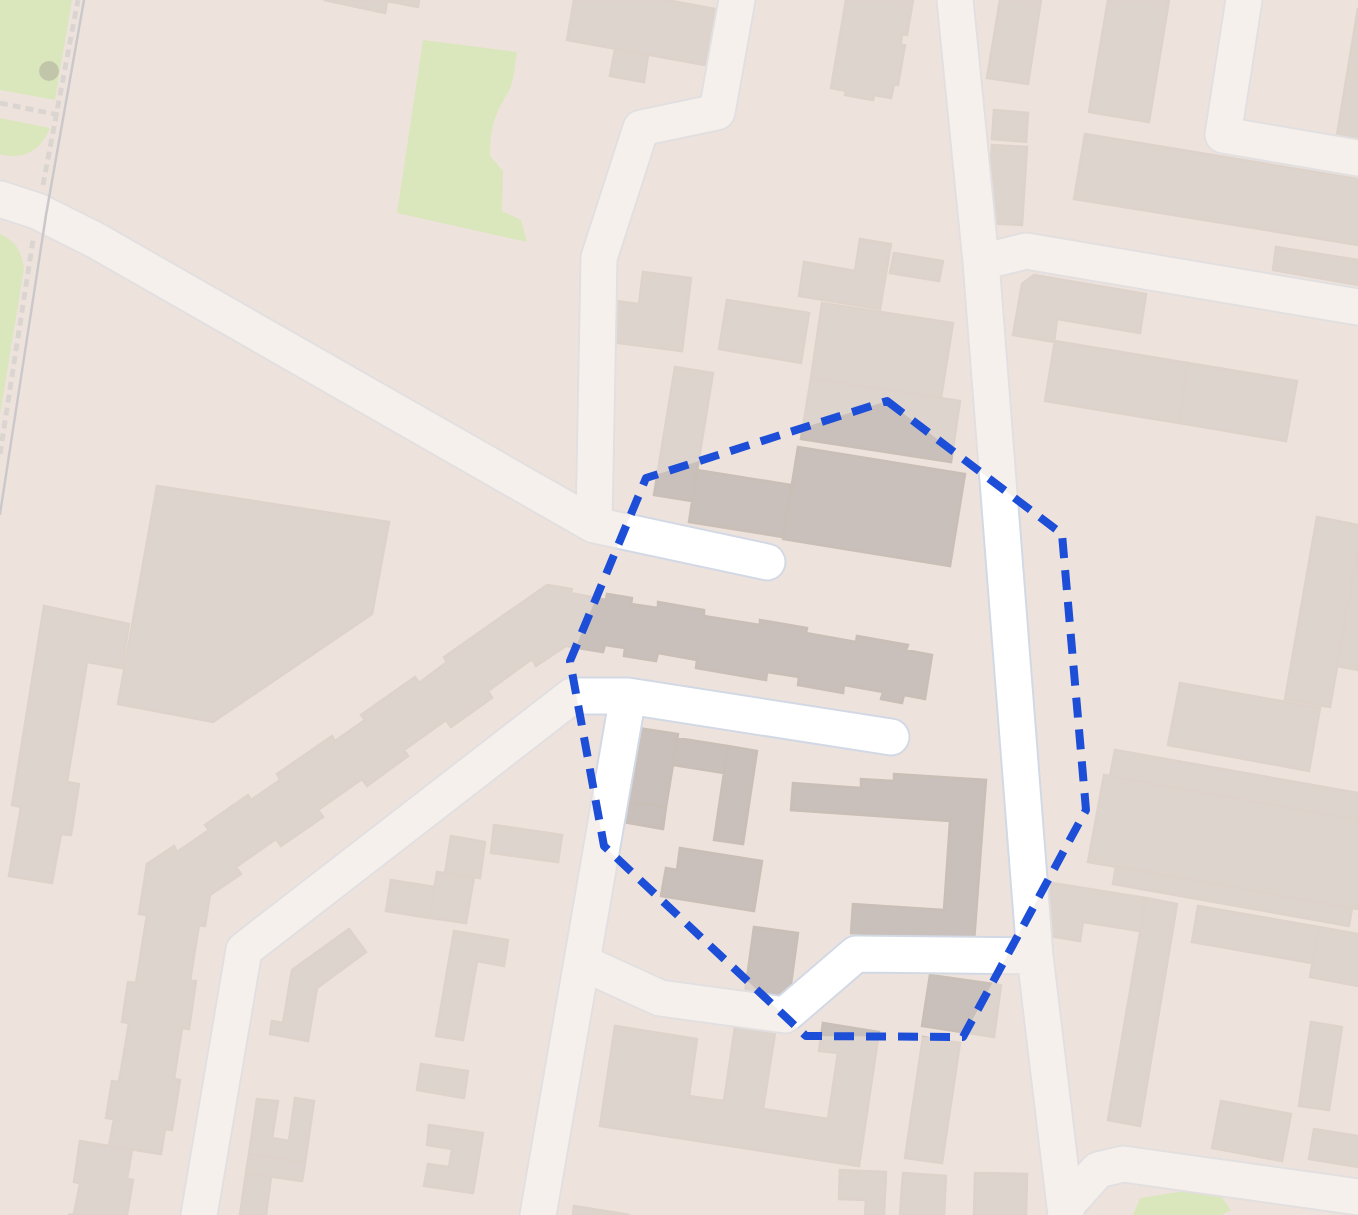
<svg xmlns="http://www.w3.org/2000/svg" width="1358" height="1215" font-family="Arial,sans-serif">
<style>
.green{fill:#c1e896}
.building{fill:#c9c0bc;stroke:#c9bfb6;stroke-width:2.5}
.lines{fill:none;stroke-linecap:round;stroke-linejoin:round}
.minor-casing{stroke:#d2d9e5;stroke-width:39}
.path{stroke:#c4c4c4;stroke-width:5;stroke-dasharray:8 5;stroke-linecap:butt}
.minor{stroke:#fff;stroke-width:35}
.tram{stroke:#9fa7b7;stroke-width:2.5}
.tree{fill:#8aa26f}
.marked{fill:none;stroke:#1d4ed8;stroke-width:8;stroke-dasharray:20 12;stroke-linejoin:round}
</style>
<rect width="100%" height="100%" fill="#eee3dc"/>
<path class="green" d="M0 0H72L55 100 0 90Z
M423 40 517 52C515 64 514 83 508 93 494 115 490 130 490 156L503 171 502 211 521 220 527 242 397 213Z
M0 118 50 128C41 150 24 161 0 154Z
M0 234C16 241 22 252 24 269L0 415Z
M1185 1191 1219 1193 1231 1210 1222 1215H1133L1140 1198Z"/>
<path class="building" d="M324 0H419L418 7 387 1 385 13Z
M574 0H667L715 9 705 65 567 40Z
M846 0H913L907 35 902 34 901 44 905 45 898 85 894 84 891 98 874 95 873 100 845 95 846 91 831 88Z
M1000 0H1041L1028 84 987 78Z
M1108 0H1169L1149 122 1089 112Z
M1358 8V145L1336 141Z
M615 49 648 55 644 82 610 76Z
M994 110 1028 113 1026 142 992 139Z
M1085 134 1358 179V245L1074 199Z
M992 145 1027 147 1022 225 987 223Z
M860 239 891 244 880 309 799 296 804 262 855 271Z
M1276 247 1358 260V285L1273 270Z
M894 253 943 261 939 281 890 273Z
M643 272 691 278 682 351 610 342 615 301 639 304Z
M1034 275 1146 294 1140 333 1057 319 1054 342 1013 335 1022 284Z
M727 300 809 313 801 363 719 349Z
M822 303 953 323 941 398 811 378Z
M1055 341 1188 363 1179 423 1045 401Z
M1188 363 1297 381 1286 441 1179 423Z
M675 367 713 373 692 501 654 495Z
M811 378 960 401 951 462 801 439Z
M798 447 965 474 950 566 783 539Z
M697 470 791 485 783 537 689 522Z
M157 486 389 522 372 614 213 722 118 704Z
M1317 517 1358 525V547L1330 707 1285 699Z
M1358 547V670L1337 666Z
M547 585 572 589 571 593 606 600 607 594 632 598 631 604 658 608V602L704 610V616L760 625V620L807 628 806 633 856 642 857 636 908 645 906 650 932 655 925 699 904 695 902 703 881 699 883 692 844 685 843 693 798 685 799 677 767 672 766 680 696 668 697 660 658 653 656 661 624 656 625 648 605 645 603 652 566 646 536 666 532 659 488 691 492 698 451 727 446 720 404 750 408 756 367 786 362 779 318 810 323 817 281 846 276 839 236 867 241 874 210 895 205 926 199 925 190 981H196L189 1029 182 1028 174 1079 180 1080 172 1130 165 1129 161 1154 109 1146 114 1119 106 1118 112 1081 119 1082 129 1023 122 1022 128 982 136 983 147 915 139 914 147 864 174 846 177 852 209 830 205 825 248 795 251 800 280 780 277 774 332 736 335 741 365 720 361 715 415 677 419 683 447 662 444 657Z
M44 606 129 624 122 668 87 662 67 782 79 784 71 835 61 834 52 883 9 876 21 807 12 805Z
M1180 683 1320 708 1309 771 1168 745Z
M638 728 678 734 666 807 627 802Z
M677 738 728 746 724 773 673 765Z
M728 746 757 751 743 844 714 840Z
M1115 750 1358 793V820L1110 776Z
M894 774 986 780 974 942 851 933 853 904 944 910 950 821 791 810 793 783 861 788V779L894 781Z
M1104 775 1358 820V909L1088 862Z
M627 802 666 807 663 829 623 822Z
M494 825 562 835 558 862 491 853Z
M451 836 485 842 480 878 445 873Z
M680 848 762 861 754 911 661 896 666 868 677 870Z
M1116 866 1352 908 1349 926 1113 884Z
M437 872 474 877 466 923 430 918Z
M391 880 435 887 430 918 386 911Z
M1052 883 1146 898 1140 931 1083 922 1080 941 1043 935Z
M1146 898 1177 904 1140 1126 1108 1120Z
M1198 906 1319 927 1312 963 1192 942Z
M754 927 798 933 788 1006 744 1000Z
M1319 927 1358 934V986L1310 977Z
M349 929 366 952 317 988 308 1041 270 1034 272 1021 283 1023 292 970Z
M454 931 508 940 504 966 477 961 463 1040 436 1036Z
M930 975 1001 985 994 1037 922 1026Z
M1311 1022 1342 1027 1329 1110 1299 1106Z
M823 1023 879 1032 859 1166 600 1126 615 1026 697 1039 689 1096 724 1101 735 1027 775 1033 763 1109 828 1119 838 1053 819 1051Z
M923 1037 960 1043 942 1163 905 1158Z
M421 1064 468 1071 464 1098 417 1090Z
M295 1098 314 1101 305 1163 249 1154 257 1099 278 1101 272 1138 289 1141Z
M1221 1101 1291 1114 1282 1161 1212 1148Z
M429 1125 483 1133 473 1193 424 1186 428 1164 449 1167 452 1149 427 1145Z
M1314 1129 1358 1136V1167L1309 1159Z
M80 1141 132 1150 127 1179 133 1180 127 1215H68L74 1214 80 1183 74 1182Z
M249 1154 305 1163 302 1181 246 1173Z
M840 1170 886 1172 884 1215H865L866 1200 839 1199Z
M246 1173 271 1177 266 1215H240Z
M903 1173 946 1176 944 1215H900Z
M975 1173 1027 1174 1026 1215H974Z
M574 1206 630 1215H573Z"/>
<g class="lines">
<defs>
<path id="minor" d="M737 0 717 112 641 128 599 258 594 525 767 562
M955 0 981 262 1035 956 1066 1215
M1244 0 1223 135 1358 158
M0 199 37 211 95 240 594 525
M981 262 1026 251 1358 307
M583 959 592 967 660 998 785 1015 856 954 1035 956
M1065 1207 1098 1170 1123 1164 1358 1197
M199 1215 244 950 572 696H628L891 737
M538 1215 628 696"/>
</defs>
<use href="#minor" class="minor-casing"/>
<path class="path" d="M0 103 59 115
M43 185 78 0
M0 454 33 240"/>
<use href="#minor" class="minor"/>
<path class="tram" d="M0 514 46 215 84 0"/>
</g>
<circle class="tree" cx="49" cy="71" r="10"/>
<path d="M0 0H1358V1215H0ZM887 401 1062 534 1086 810 963 1037 806 1036 604 846 570 661 646 478Z" fill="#eee3dc" fill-opacity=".55" fill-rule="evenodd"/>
<path class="marked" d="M887 401 1062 534 1086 810 963 1037 806 1036 604 846 570 661 646 478Z"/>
</svg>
